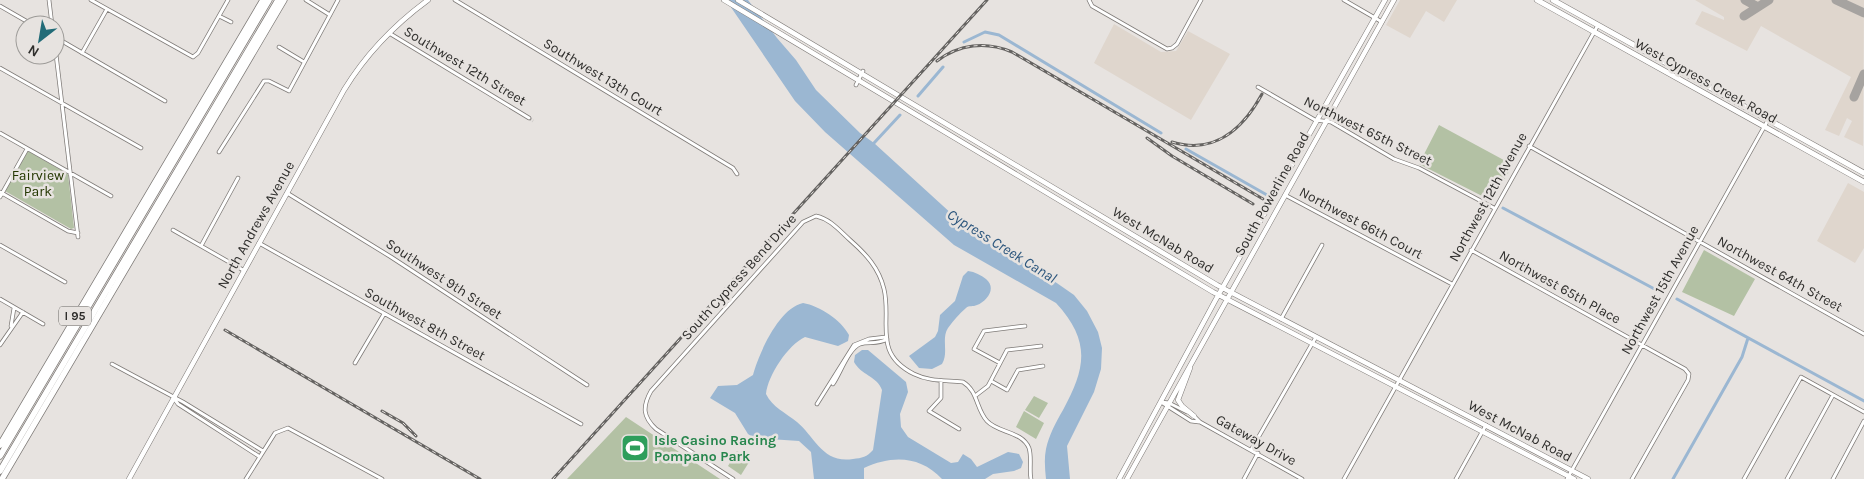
<svg xmlns="http://www.w3.org/2000/svg" width="1864" height="479" font-family="Karla,sans-serif">
<style>
.built{fill:#dfd6cd}
.green{fill:#b3c1a4}
.water{fill:#9bb7d2}
.lines{fill:none;stroke-linecap:round;stroke-linejoin:round}
.canal{stroke:#9bb7d2;stroke-width:3}
.taxiway{stroke:#a6a3a0;stroke-width:9}
.street-tunnel{stroke:#c2bfbc;stroke-width:3;stroke-dasharray:3 1.5;stroke-linecap:butt}
.street-casing{stroke:#7e7a77;stroke-width:4.5}
.secondary-casing{stroke:#7e7a77;stroke-width:5.5}
.primary-casing{stroke:#7e7a77;stroke-width:6}
.highway-casing{stroke:#7e7a77;stroke-width:7}
.street{stroke:#fff;stroke-width:3}
.secondary{stroke:#fff;stroke-width:4.5}
.primary{stroke:#fff;stroke-width:5}
.highway{stroke:#fff;stroke-width:5.5}
.rail-casing{stroke:#656361;stroke-width:3}
.rail{stroke:#e7e3e0;stroke-width:1;stroke-dasharray:4;stroke-linecap:butt}
.labels{text-anchor:middle;dominant-baseline:central;stroke-width:5;stroke-linejoin:round;paint-order:stroke}
.shield{fill:#e7e3e0;stroke:#666462;stroke-width:1}
.shield-label{font-size:12px;font-weight:bold;fill:#2f2e2c}
.street-label{font-size:14px;fill:#2f2e2c;stroke:#e7e3e0}
.park-label{font-size:14px;fill:#243701;stroke:#e7e3e0}
.leisure-label{font-size:14px;font-weight:bold;fill:#27864d;stroke:#e7e3e0;text-anchor:start}
.water-label{font-size:15px;font-style:italic;fill:#2c567d;stroke:#e7e3e0}
</style>
<rect width="100%" height="100%" fill="#e7e3e0"/>
<path class="built" d="M1400 0H1457L1444 22 1426 11 1410 38 1386 25Z
M1695 0H1864L1863 146 1844 137 1852 121 1847 118 1839 136 1825 130 1851 77 1761 26 1747 51 1695 24 1702 11 1724 20V17Z
M1114 24 1161 52 1176 51 1188 31 1230 54 1191 120 1094 63Z
M1848 183 1864 192V248L1855 263 1817 241Z"/>
<path class="green" d="M1439 125 1513 165 1492 201 1419 164Z
M28 151 68 174 74 228 71 229 5 191Z
M1704 250 1755 279 1734 316 1682 292Z
M1034 396 1048 403 1039 418 1025 410Z
M1024 411 1044 423 1036 439 1016 427Z
M626 417 720 479H567Z
M737 451 751 459 741 475 728 466Z"/>
<path class="water" d="M726 0H748L777 38 796 60 816 90 860 133 874 143 965 226 983 240 1051 279 1074 295 1087 311 1098 332 1102 348 1101 369 1094 392 1067 446 1070 479H1046C1045 469 1044 459 1046 449 1049 435 1056 422 1063 410 1086 368 1091 341 1056 303L954 245 825 132 795 101Z
M968 271C975 272 981 275 986 279 997 288 987 301 977 305 973 307 969 305 966 308 959 314 954 320 948 328 941 339 949 352 942 364L932 369 919 368 909 356 935 337 938 331 940 315 955 301 963 276Z
M803 303C820 306 841 320 849 335L848 341 838 346 805 337C788 345 768 375 766 394 772 407 786 413 797 422 815 437 823 464 853 459 862 458 867 457 873 450L882 390C877 376 861 375 854 362L855 355 862 350H868L906 382 908 392 900 414 901 427 908 437 951 463 958 462 963 454 971 459 977 467 1008 452 1019 454 1023 462 1021 468 1014 471 993 474 985 479H942C920 456 893 455 864 468V479H814L811 452 799 441 754 438 748 434 735 413 710 398 718 386 737 385 753 375C759 353 779 308 803 303Z"/>
<g class="lines">
<path class="canal" d="M964 42 985 32 999 35 1161 133
M918 96 943 67
M874 143 900 115
M1186 149 1267 195
M1503 208 1662 293
M1677 299 1864 401
M1673 479 1742 357 1748 338"/>
<path class="taxiway" d="M1745 0 1758 7
M1836 0 1864 13
M1744 16 1769 0
M1854 97 1864 74"/>
<path class="street-tunnel" d="M529 118 533 121"/>
<defs>
<path id="street" d="M49 0 52 25
M91 0 193 57 198 53 228 0
M306 0 330 15
M455 0 733 168 737 174
M1089 0 1092 6 1167 49 1172 48 1177 44 1201 0
M1344 0 1382 22
M0 6 33 25
M219 16 231 22
M389 33 529 118
M55 37 165 101
M55 46 78 237
M279 47 304 62
M82 53 107 9
M0 68 141 148
M856 85 863 71
M1258 87 1315 120 1331 122 1394 159 1419 168 1494 208
M0 133 111 196
M1529 146 1864 334
M219 152 264 81H269L289 91 338 0
M0 192 68 231 78 233
M287 193 391 257 587 385
M1285 195 1452 284
M0 197 27 149
M173 230 243 270
M259 243 581 424
M0 245 65 282
M201 246 238 178
M1471 250 1685 369 1689 374 1688 380 1632 479
M0 299 43 324
M1281 319 1322 245
M11 326 14 308
M0 345 23 312
M355 363 384 314
M1000 363 974 349 984 331 1025 326
M112 364 183 402 263 451
M941 381V398L929 411 959 429
M991 381 1007 390 1018 370 1043 366
M833 384C840 374 849 348 860 344 869 341 877 345 887 339
M975 396 988 386 1007 350 1041 346
M175 400 178 404 260 457
M1161 402 1169 403 1187 412
M1161 402 1191 421 1199 422
M817 404 854 345 869 339 886 337
M1193 415 1200 422 1302 479
M1251 450 1316 337
M246 479 275 433 288 428 382 479
M733 479 656 429C643 417 642 407 651 391L803 222 816 216C830 219 839 230 850 240 866 254 879 268 884 289 892 322 872 353 914 374 930 382 947 380 963 382 978 391 976 409 987 421 998 433 1022 431 1029 448 1032 457 1029 470 1031 479
M1244 479 1258 453
M1344 479 1598 25
M1456 479 1486 425
M1567 479 1768 120
M1744 479 1801 377 1864 412
M1787 479 1833 395
M1833 479 1864 421"/>
<path id="secondary" d="M724 0 1213 292 1574 479
M738 0 1217 285 1588 479
M1190 368 1178 400 1182 406 1194 416
M129 479 344 90C366 54 394 25 428 0
M1119 479 1215 301 1385 0
M1127 479 1394 0"/>
<path id="primary" d="M1537 0 1864 182
M1553 0 1864 173"/>
<path id="highway" d="M0 445 263 0
M0 456 269 0
M0 471 278 0
M2 479 284 0"/>
</defs>
<use href="#street" class="street-casing"/>
<use href="#secondary" class="secondary-casing"/>
<use href="#primary" class="primary-casing"/>
<use href="#highway" class="highway-casing"/>
<use href="#street" class="street"/>
<use href="#secondary" class="secondary"/>
<use href="#primary" class="primary"/>
<use href="#highway" class="highway"/>
<defs>
<path id="rail" d="M937 61C959 44 986 41 1012 52L1263 199
M1147 138 1172 156 1253 204
M1172 142C1214 155 1243 129 1262 94
M225 330 480 479
M382 411 403 423 416 436
M553 479 987 0"/>
</defs>
<use href="#rail" class="rail-casing"/>
<use href="#rail" class="rail"/>
</g>
<defs>
<symbol id="stadium-square" viewBox="-11 -11 22 22"><rect x="-9" y="-9" width="18" height="18" rx="4" fill="#2e9e5b" stroke="#e7e3e0"/><path d="M0-5a6.5 5 0 1 0 0 10a6.5 5 0 1 0 0-10ZM-3.5-1.8h7v3.6h-7Z" fill="#fff"/></symbol>
</defs>
<g fill-rule="evenodd">
<use href="#stadium-square" x="619" y="432" width="32" height="32"/>
</g>
<g class="labels">
<rect class="shield" x="59" y="306.5" width="32" height="19" rx="4"/>
<g class="shield-label">
<text x="75" y="316">I 95</text>
</g>
<g class="street-label">
<text transform="translate(465 66) rotate(31)">Southwest 12th Street</text>
<text transform="translate(603 77) rotate(31)">Southwest 13th Court</text>
<text transform="translate(1706 81) rotate(29)">West Cypress Creek Road</text>
<text transform="translate(1368 131) rotate(26)">Northwest 65th Street</text>
<text transform="translate(1272 194) rotate(-61)">South Powerline Road</text>
<text transform="translate(1488 197) rotate(-61)">Northwest 12th Avenue</text>
<text transform="translate(1361 223) rotate(28)">Northwest 66th Court</text>
<text transform="translate(256 225) rotate(-61)">North Andrews Avenue</text>
<text transform="translate(1163 240) rotate(31)">West McNab Road</text>
<text transform="translate(1780 274) rotate(29)">Northwest 64th Street</text>
<text transform="translate(739 277) rotate(-48)">South Cypress Bend Drive</text>
<text transform="translate(444 279) rotate(33)">Southwest 9th Street</text>
<text transform="translate(1560 287) rotate(29)">Northwest 65th Place</text>
<text transform="translate(1660 290) rotate(-61)">Northwest 15th Avenue</text>
<text transform="translate(425 324) rotate(29)">Southwest 8th Street</text>
<text transform="translate(1520 431) rotate(28)">West McNab Road</text>
<text transform="translate(1256 440) rotate(29)">Gateway Drive</text>
</g>
<g class="park-label">
<text x="38" y="175">Fairview<tspan x="38" dy="16">Park</tspan></text>
</g>
<g class="leisure-label">
<text x="654" y="440">Isle Casino Racing<tspan x="654" dy="16">Pompano Park</tspan></text>
</g>
<g class="water-label">
<text transform="translate(1002 246) rotate(32)">Cypress Creek Canal</text>
</g>
</g>
<g transform="translate(40 40) rotate(211)"><circle r="24" fill="#e7e3e0" stroke="#9d9b98"/>
<path d="M0-4L9 19L0 12L-9 19Z" fill="#226b77"/>
<text y="-8" font-size="14" font-weight="bold" text-anchor="middle" fill="#2f2e2c">N</text>
</g>
</svg>
